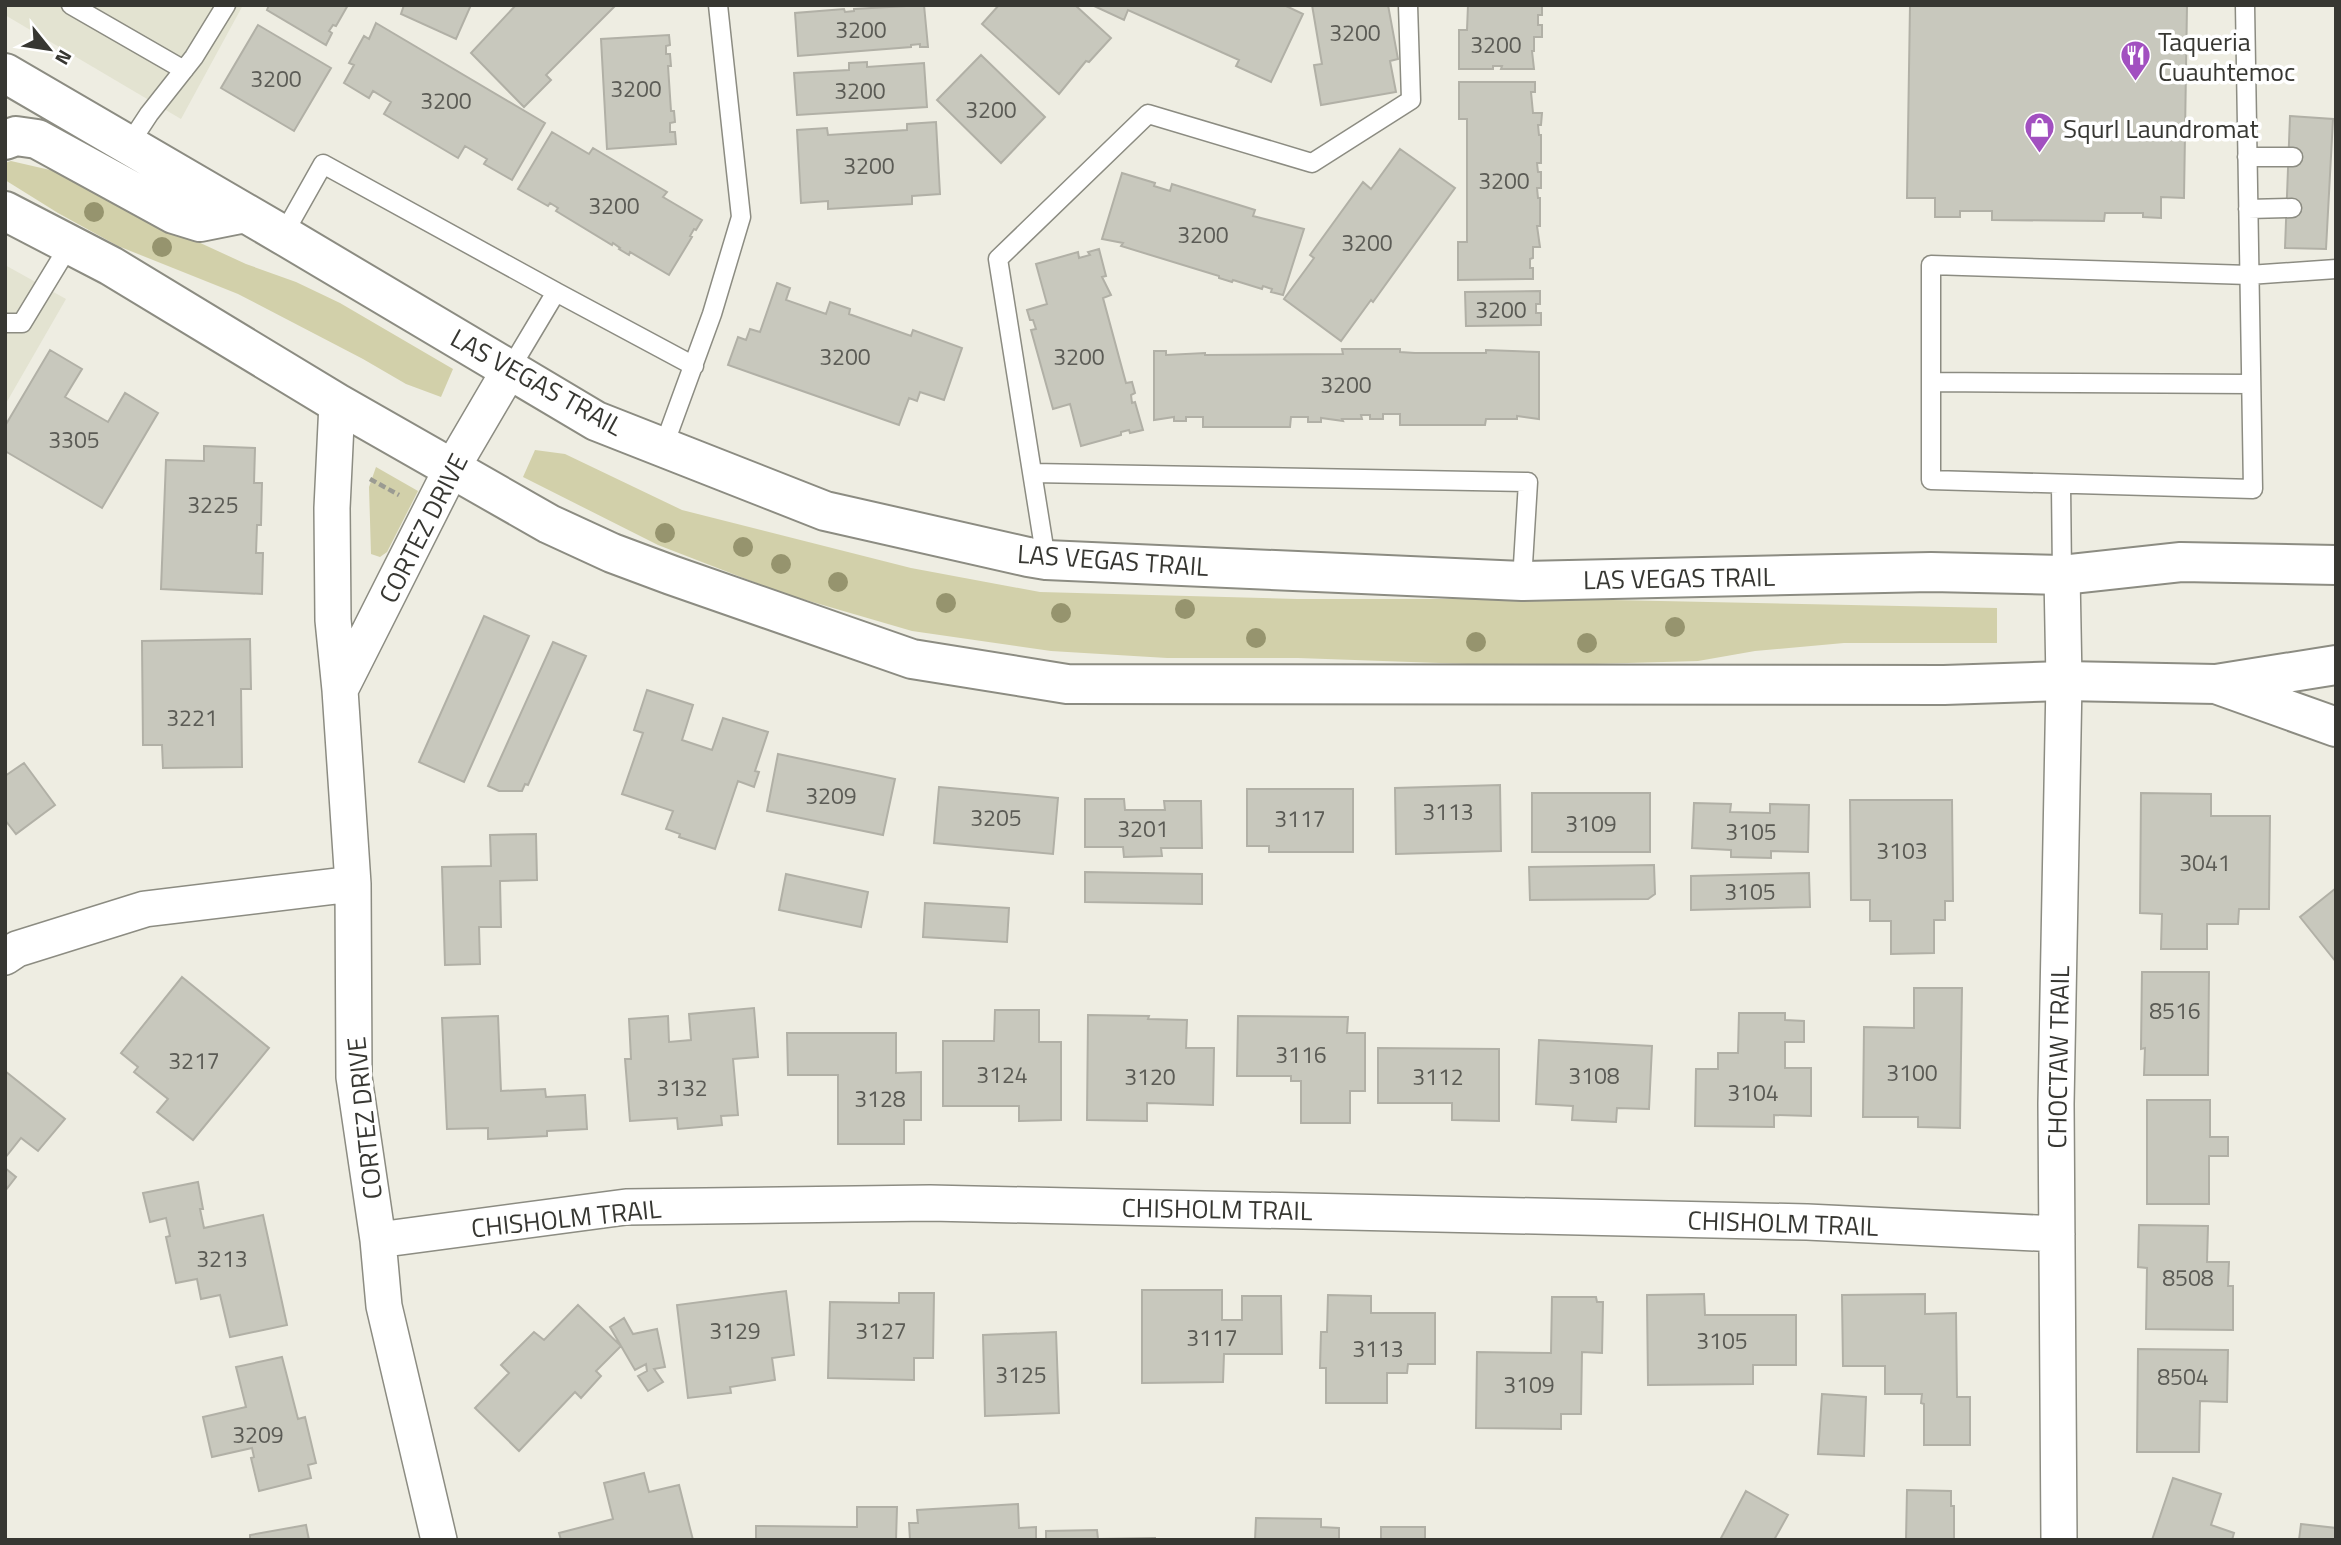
<svg xmlns="http://www.w3.org/2000/svg" width="2341" height="1545" font-family="'Titillium Web',sans-serif">
<style>
.built{fill:#e3e3d1}
.green{fill:#d2d0aa}
.building{fill:#c8c8bd;stroke:#b1b0a6;stroke-width:2}
.lines{fill:none;stroke-linecap:round;stroke-linejoin:round}
.lane-casing{stroke:#8c8c82;stroke-width:21}
.street-casing{stroke:#8c8c82;stroke-width:38}
.secondary-casing{stroke:#8c8c82;stroke-width:42}
.path{stroke:#9b9b92;stroke-width:4.5;stroke-dasharray:7 3.5;stroke-linecap:butt}
.lane{stroke:#fff;stroke-width:18}
.street{stroke:#fff;stroke-width:35}
.secondary{stroke:#fff;stroke-width:38}
.tree{fill:#96946e}
.labels{text-anchor:middle;dominant-baseline:central;stroke-width:7;stroke-linejoin:round;paint-order:stroke}
.number-label{font-size:23px;fill:#5b5b55}
.poi-label{font-size:26px;fill:#373732;stroke:#fff;text-anchor:start}
.street-label{font-size:26px;fill:#373732;stroke:#fff}
</style>
<rect width="100%" height="100%" fill="#eeede2"/>
<path class="built" d="M5 5H243L181 119 5 15Z
M5 265 66 299 5 405Z"/>
<path class="green" d="M11 161 50 170 109 191 183 235 246 264 296 282 340 303 453 369 441 397 406 384 363 359 238 294 118 246 58 213 5 180V163Z
M535 450 565 454 682 510 911 568 1040 592 1297 599H1565L1997 608V643H1844L1755 651 1698 661 1524 666 1298 658H1167L1051 651 912 631 785 594 658 545 523 477Z
M376 467 418 491 387 552 380 557 371 554 369 487Z"/>
<path class="building" d="M269 5H348L336 26 333 25 329 31 332 33 326 45 267 10Z
M404 5H471L456 39 401 14Z
M516 5H616L546 75 551 80 524 107 471 53Z
M924 5 928 47H920V44L911 45V47L798 56 795 13 844 9 845 12 854 11V9Z
M999 5H1075L1111 38 1089 62 1086 61 1059 94 982 24Z
M1092 5H1284L1303 14 1271 82 1236 66 1239 60 1128 10 1124 20Z
M1312 5H1388L1398 59 1390 61 1396 92 1321 105 1314 65 1322 64Z
M1468 5H1542V15H1538V25H1542V37H1534V51H1532L1534 69H1501L1502 66H1493V69H1459V30H1467Z
M1910 5H2187L2184 198 2161 197V218L2143 217V213H2105L2104 221 1992 220V211H1960V217H1935V198H1907Z
M376 23 545 123 512 180 484 164 487 159 465 146 458 158 384 114 391 102 373 91 369 98 344 83 354 65 349 63 364 36 369 39Z
M258 25 331 68 294 131 221 88Z
M669 35 670 45 666 46V54H670L671 66H668L671 111H674L675 122 670 123V132H675L676 144 607 149 601 39Z
M981 55 1045 117 1001 163 937 100Z
M867 62V67L924 63 927 107 797 115 794 73 849 70V63Z
M1459 82H1535V92H1531L1533 113H1542L1541 125H1538L1539 135H1541V163H1537L1538 172H1541V188H1537L1538 198H1540V226H1537L1540 247H1533V258L1530 259V268H1533V279L1458 280V242H1467V119H1459Z
M2290 116 2333 119 2326 249 2285 248Z
M936 122 940 194 912 196V204L828 209V201L801 203 797 130 827 128 828 135 907 130V124Z
M552 132 589 154 593 148 667 192 663 197 702 220 696 230 694 229 690 236 692 237 669 275 630 252 629 255 619 249 620 248 613 243 612 245 556 211 558 208 550 203 548 206 518 189Z
M1400 149 1455 188 1373 302 1371 300 1341 341 1284 299 1314 258 1310 255 1363 182 1371 189Z
M1122 173 1155 183 1154 186 1170 191 1172 184 1255 210 1253 216 1304 229 1283 295 1271 292 1272 289 1263 286 1262 289 1233 280 1232 282 1219 278V276L1121 246 1123 243 1102 239Z
M1099 249 1106 276 1102 277 1111 295 1103 298 1126 383 1132 382 1135 393 1131 395 1132 403 1135 402 1143 430 1130 433 1129 430 1121 432V435L1081 446 1070 404 1053 409 1031 330 1036 329 1033 320H1030L1027 310 1047 304 1036 264 1078 252 1079 258 1090 255 1088 252Z
M777 283 790 288 786 300 826 314 830 302 850 309 849 314 911 336 913 330 962 348 944 400 920 392 917 401 909 398 899 425 728 365 738 337 746 340 750 329 760 332Z
M1540 291V304H1536V313H1541V325L1466 326 1465 292Z
M1342 349H1400V352L1415 353H1486V350L1539 352V419L1517 416V419H1486L1485 425H1400V414H1383V419H1370V415H1361L1362 419H1342L1343 421 1321 418V422H1308V417H1291L1290 427H1203V417H1186V421H1174V417L1154 420V351H1166V355L1205 353V355L1343 354Z
M50 350 82 369 65 397 108 422 125 393 158 413 102 508 5 451V426Z
M204 446 255 448 254 483H262L261 525H257L256 553H263L262 594 161 589 166 460 204 461Z
M484 616 529 636 464 782 419 762Z
M250 639 251 689H241L242 767 163 768 162 745H143L142 641Z
M553 642 586 656 528 785 525 784 522 791H499L488 786Z
M647 690 693 705 682 740 712 750 723 718 768 732 755 771 759 772 754 787 738 781 715 849 679 837 680 834 666 829 673 811 622 794 643 733 634 730Z
M778 754 895 779 883 835 767 811Z
M24 763 55 805 16 834 5 820V776Z
M1500 785 1501 851 1396 854 1395 788Z
M939 787 1058 798 1053 854 934 843Z
M1247 789H1353V852H1269V846H1247Z
M1532 793H1650V852H1532Z
M2141 793 2211 794V816H2270L2269 909H2239L2238 924H2207V949H2161L2162 914 2140 913Z
M1085 799H1124L1125 810H1165L1164 801H1201L1202 848H1161L1162 856 1124 857 1123 847H1085Z
M1850 800H1952L1953 901H1945V920H1934V953L1891 954V921H1870V900H1851Z
M1694 803 1731 804 1730 812 1770 813V804L1809 805 1808 852 1771 851V858L1731 857V850L1692 848Z
M536 834 537 880 500 881 501 927H479L480 964 445 965 442 867 491 866 490 835Z
M1654 865 1655 894 1648 899 1530 900 1529 867Z
M1085 872 1202 874V904L1085 902Z
M1809 873 1810 907 1691 910V876Z
M786 874 868 892 861 927 779 910Z
M2336 888V962L2300 917Z
M925 903 1009 908 1007 942 923 937Z
M2142 972H2209L2208 1075H2144L2145 1048 2141 1049Z
M182 977 269 1048 193 1140 157 1112 168 1099 134 1072 138 1067 121 1053Z
M1914 988H1962L1960 1128 1918 1127V1117H1863L1864 1027 1914 1028Z
M754 1008 758 1057 733 1059 738 1115 721 1116 722 1125 678 1129 677 1118 630 1121 625 1059H631L629 1019 668 1016 669 1042 691 1040 689 1014Z
M995 1010H1039V1042H1061V1120L1019 1121V1106H943V1041H994Z
M1739 1013H1785V1020L1804 1021V1042H1785V1068H1811V1116L1774 1115V1127L1695 1126 1696 1069H1718V1053H1738Z
M1088 1015 1149 1016 1148 1019 1187 1020 1186 1048H1214L1213 1105 1147 1103V1121L1087 1120Z
M498 1016 501 1091 545 1089 546 1097 585 1095 587 1129 547 1131V1136L488 1139V1128L447 1129 442 1018Z
M1238 1016 1348 1017 1347 1033H1365V1091H1350V1123H1301V1081H1291V1076H1237Z
M787 1033H896V1073L921 1072V1120H904V1144H838V1075H788Z
M1539 1040 1652 1046 1649 1109 1617 1108 1616 1122 1572 1120 1573 1106 1536 1104Z
M1378 1048 1499 1049V1121L1452 1120V1103H1378Z
M5 1071 65 1119 38 1151 21 1138 5 1158Z
M2147 1100H2210V1137H2228V1156H2209V1204H2147Z
M5 1168 16 1177 5 1191Z
M198 1182 203 1209H200L204 1228 263 1215 287 1325 230 1337 220 1295 201 1299 197 1279 176 1283 166 1237 170 1236 166 1218 150 1222 143 1193Z
M2139 1225 2208 1226 2207 1262H2229L2228 1286H2233V1330L2146 1329 2147 1268 2138 1267Z
M1142 1290H1222V1320H1242V1296H1281L1282 1354H1224L1223 1382 1142 1383Z
M786 1291 794 1355 772 1358 775 1380 730 1387 731 1393 688 1398 677 1305Z
M899 1293H934L933 1358H914V1380L828 1378 830 1302 899 1303Z
M1704 1294 1705 1315H1796V1365H1753V1384L1648 1385 1647 1295Z
M1925 1294V1314L1956 1313 1957 1397H1970V1445H1924V1404L1921 1403 1922 1394H1885V1366H1843L1842 1295Z
M1328 1295 1371 1296V1313H1435V1364H1408L1407 1373H1387V1403H1326V1368H1320L1321 1332H1327Z
M1552 1297H1596L1597 1302H1603L1602 1353 1582 1352 1581 1414H1561V1429L1476 1428 1477 1352 1551 1353Z
M578 1305 621 1346 596 1371 601 1376 581 1398 575 1392 519 1451 475 1408 509 1373 501 1365 534 1332 544 1340Z
M624 1318 633 1334 657 1329 665 1367 654 1369 663 1382 648 1391 638 1376 647 1371 646 1364 635 1370 610 1327Z
M1056 1332 1059 1413 985 1416 983 1335Z
M2138 1349 2228 1350 2227 1402 2200 1401 2199 1452H2137Z
M282 1357 298 1419 305 1417 316 1463 308 1465 311 1478 259 1491 251 1458 254 1457 252 1448 212 1457 203 1417 246 1407 236 1367Z
M1822 1394 1866 1397 1864 1456 1818 1454Z
M644 1473 649 1492 679 1485 693 1540H561L559 1533 613 1519 604 1483Z
M2173 1478 2221 1494 2211 1525 2234 1533 2232 1540H2152Z
M1907 1490 1951 1491V1506H1954V1540H1906Z
M1746 1491 1788 1515 1774 1540H1720Z
M1018 1504 1019 1528 1036 1527V1540H910L909 1523H918L917 1510Z
M857 1507H897L896 1540H756V1526L857 1527Z
M1256 1518 1321 1519V1527L1339 1528V1540H1255Z
M2301 1524 2336 1528V1540H2299Z
M306 1525 309 1540H250V1535Z
M1381 1527H1425V1540H1381Z
M1097 1530 1098 1539 1155 1538V1540H1046V1531Z"/>
<g class="lines">
<defs>
<path id="lane" d="M71 5 184 70
M2245 5C2248 167 2250 328 2253 489L1931 480V265L2249 275 2336 269
M126 149 149 114 194 57 226 5
M2247 157H2293
M2248 209 2292 208
M283 235 323 164 556 292
M5 323H22L70 244
M510 369 556 292 694 366
M1931 382 2251 384
M663 448 712 314 741 217 718 5
M1032 473 1528 482 1522 581
M2061 485 2062 575
M1046 560 998 259 1148 114 1312 163 1411 100 1408 5"/>
<path id="street" d="M337 403 332 508 333 620 340 690 353 884 354 1077 378 1240 384 1306 439 1540
M340 690 452 468 510 369
M5 957 17 949 145 909 353 884
M378 1240 626 1207 930 1203 1807 1222 2057 1234
M2059 1540 2056 1104 2064 681 2062 575"/>
<path id="secondary" d="M5 73 283 235 596 421 825 511 1028 557 1046 560 1522 581 1931 572 2062 575 2181 562 2336 565
M5 140 16 136 37 139 174 214 200 222 245 213
M5 211 111 266 337 403 549 524 612 553 671 575 912 659 1067 684 1944 685 2064 681 2216 684 2336 665
M2216 684 2336 727"/>
</defs>
<use href="#lane" class="lane-casing"/>
<use href="#street" class="street-casing"/>
<use href="#secondary" class="secondary-casing"/>
<path class="path" d="M370 479 399 495"/>
<use href="#lane" class="lane"/>
<use href="#street" class="street"/>
<use href="#secondary" class="secondary"/>
</g>
<g class="tree">
<circle cx="94" cy="212" r="10"/>
<circle cx="162" cy="247" r="10"/>
<circle cx="665" cy="533" r="10"/>
<circle cx="743" cy="547" r="10"/>
<circle cx="781" cy="564" r="10"/>
<circle cx="838" cy="582" r="10"/>
<circle cx="946" cy="603" r="10"/>
<circle cx="1185" cy="609" r="10"/>
<circle cx="1061" cy="613" r="10"/>
<circle cx="1675" cy="627" r="10"/>
<circle cx="1256" cy="638" r="10"/>
<circle cx="1476" cy="642" r="10"/>
<circle cx="1587" cy="643" r="10"/>
</g>
<defs>
<symbol id="restaurant-pin" viewBox="-11 -11 22 30"><path d="M0 17L-7.5 6A9.5 9.5 0 1 1 7.5 6Z" fill="#a250c0" stroke="#fff"/><path d="M-5-6h1v4h1v-4h1v4h1v-4h1v5L-1.5 .5V6h-2V.5L-5-1ZM5-6V6H3V1.5H1.5Q1.5-4 5-6Z" fill="#fff"/></symbol>
<symbol id="shop-pin" viewBox="-11 -11 22 30"><path d="M0 17L-7.5 6A9.5 9.5 0 1 1 7.5 6Z" fill="#a250c0" stroke="#fff"/><path d="M-5-2.5h2.3a2.7 3.5 0 0 1 5.4 0H5L5.5 6h-11ZM-1.5-2.5h3a1.5 2.3 0 0 0-3 0Z" fill="#fff"/></symbol>
</defs>
<g fill-rule="evenodd">
<use href="#restaurant-pin" x="2118" y="38" width="35" height="47"/>
<use href="#shop-pin" x="2022" y="110" width="35" height="47"/>
</g>
<g class="labels">
<g class="number-label">
<text x="861" y="29">3200</text>
<text x="1355" y="32">3200</text>
<text x="1496" y="44">3200</text>
<text x="276" y="78">3200</text>
<text x="636" y="88">3200</text>
<text x="860" y="90">3200</text>
<text x="446" y="100">3200</text>
<text x="991" y="109">3200</text>
<text x="869" y="165">3200</text>
<text x="1504" y="180">3200</text>
<text x="614" y="205">3200</text>
<text x="1203" y="234">3200</text>
<text x="1367" y="242">3200</text>
<text x="1501" y="309">3200</text>
<text x="845" y="356">3200</text>
<text x="1079" y="356">3200</text>
<text x="1346" y="384">3200</text>
<text x="74" y="439">3305</text>
<text x="213" y="504">3225</text>
<text x="192" y="717">3221</text>
<text x="831" y="795">3209</text>
<text x="1448" y="811">3113</text>
<text x="996" y="817">3205</text>
<text x="1300" y="818">3117</text>
<text x="1591" y="823">3109</text>
<text x="1143" y="828">3201</text>
<text x="1751" y="831">3105</text>
<text x="1902" y="850">3103</text>
<text x="2205" y="862">3041</text>
<text x="1750" y="891">3105</text>
<text x="2175" y="1010">8516</text>
<text x="1301" y="1054">3116</text>
<text x="194" y="1060">3217</text>
<text x="1912" y="1072">3100</text>
<text x="1002" y="1074">3124</text>
<text x="1594" y="1075">3108</text>
<text x="1150" y="1076">3120</text>
<text x="1438" y="1076">3112</text>
<text x="682" y="1087">3132</text>
<text x="1753" y="1092">3104</text>
<text x="880" y="1098">3128</text>
<text x="222" y="1258">3213</text>
<text x="2188" y="1277">8508</text>
<text x="735" y="1330">3129</text>
<text x="881" y="1330">3127</text>
<text x="1212" y="1337">3117</text>
<text x="1722" y="1340">3105</text>
<text x="1378" y="1348">3113</text>
<text x="1021" y="1374">3125</text>
<text x="2183" y="1376">8504</text>
<text x="1529" y="1384">3109</text>
<text x="258" y="1434">3209</text>
</g>
<g class="poi-label">
<text x="2158" y="41">Taqueria<tspan x="2158" dy="30">Cuauhtemoc</tspan></text>
<text x="2063" y="128">Squrl Laundromat</text>
</g>
<g class="street-label">
<text transform="translate(537 382) rotate(29)">LAS VEGAS TRAIL</text>
<text transform="translate(423 528) rotate(-63)">CORTEZ DRIVE</text>
<text transform="translate(1113 560) rotate(4)">LAS VEGAS TRAIL</text>
<text transform="translate(1679 578) rotate(-1)">LAS VEGAS TRAIL</text>
<text transform="translate(2058 1057) rotate(-89)">CHOCTAW TRAIL</text>
<text transform="translate(364 1118) rotate(-96)">CORTEZ DRIVE</text>
<text transform="translate(1217 1209) rotate(1)">CHISHOLM TRAIL</text>
<text transform="translate(566 1218) rotate(-6)">CHISHOLM TRAIL</text>
<text transform="translate(1783 1223) rotate(2)">CHISHOLM TRAIL</text>
</g>
</g>
<rect width="2341" height="1545" fill="none" stroke="#373732" stroke-width="14"/>
<g transform="translate(49 49) rotate(120)" stroke="#ffffff" stroke-width="5" paint-order="stroke">
<path d="M0-5L12 26L0 18L-12 26Z" fill="#373732"/>
<text y="-10" font-size="19" font-weight="bold" text-anchor="middle" fill="#373732">N</text>
</g>
</svg>
